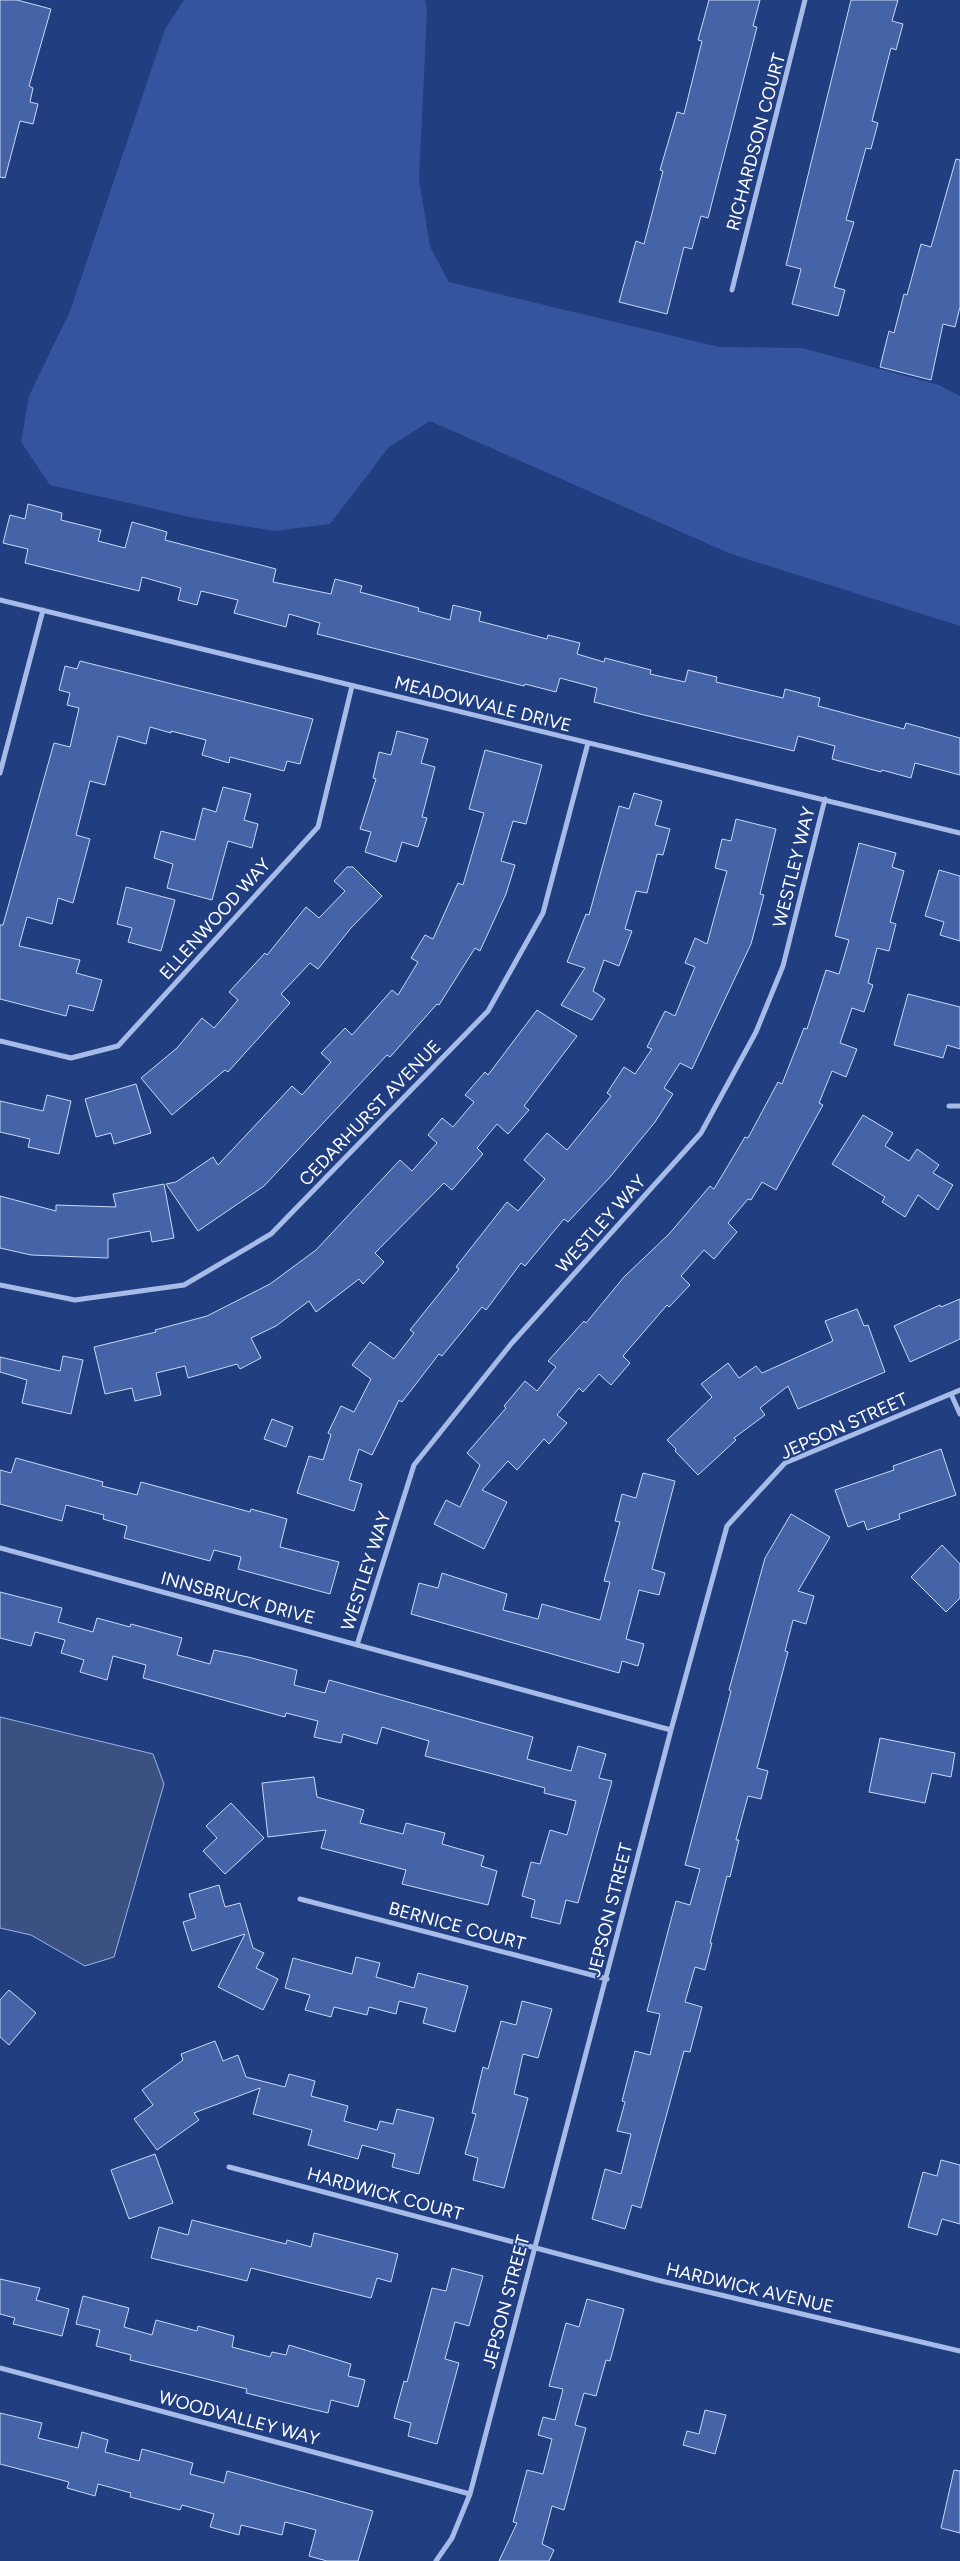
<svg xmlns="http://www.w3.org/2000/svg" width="960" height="2561" font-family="Figtree,sans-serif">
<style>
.green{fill:#34559e}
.water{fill:#3b5182;stroke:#99b4e9}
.building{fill:#4564a7;stroke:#c9d8f6}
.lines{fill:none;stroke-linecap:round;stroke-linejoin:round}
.street{stroke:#a6bbe8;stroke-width:5}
.labels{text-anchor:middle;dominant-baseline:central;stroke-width:4;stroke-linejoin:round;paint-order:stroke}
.street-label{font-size:18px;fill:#fff;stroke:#203e80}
</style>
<rect width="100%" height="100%" fill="#203e80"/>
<path class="green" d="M184 0H425L427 10 419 180 430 247 449 282 719 347 802 348 939 385 960 396V626L731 554 430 421 389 447 330 524 274 531 194 518 50 485 21 442 29 396 70 311 165 29Z"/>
<path class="water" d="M0 1717 153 1754 164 1784 114 1957 85 1966 31 1935 0 1928Z"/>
<path class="building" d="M0 0H17L51 9 29 86 33 88 30 102 38 104 33 124 20 121 5 178 0 177Z
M709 0H760L753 26 757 27 708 218 701 216 692 249 684 247 667 314 619 302 636 241 644 244 663 171 660 170 677 112 684 114 702 41 698 40Z
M851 0H898L892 21 903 24 896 50 891 48 872 121 878 123 871 149 866 148 846 220 854 222 834 287 845 290 838 316 792 304 801 269 786 265Z
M956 159 960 160V307L955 327 943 324 931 380 880 367 889 331 894 333 904 294 907 295 921 244 931 247Z
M28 504 62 513 61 520 101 530 98 541 125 548 132 522 167 532 165 540 276 569 273 582 331 594 335 579 362 586 360 592 419 608 418 611 450 620 453 605 481 612 479 621 547 639 548 635 580 643 577 654 604 662 605 658 651 670 650 674 685 682 688 670 717 677 716 682 783 698 785 689 820 698 818 706 904 729 906 723 960 738V775L915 763 911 778 882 770 881 772 832 759 835 746 798 736 794 751 640 714 594 702 597 688 560 678 556 692 525 684 524 686 317 634 320 623 289 614 286 627 234 613 238 600 201 591 197 605 178 600 181 588 142 577 139 591 25 563 28 549 3 543 10 515 25 519Z
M80 661 313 719 300 764 287 761 284 771 230 757 229 763 202 755 206 740 171 731V733L150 727 146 744 118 736 105 785 90 781 76 835 90 839 73 903 58 898 52 924 27 917 19 946 80 960 76 973 102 980 93 1011 69 1005 66 1016 0 999V925H3L54 743 70 747 79 708 67 705 70 693 59 690 65 666 77 669Z
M397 731 428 739 421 763 435 767 422 817 427 818 418 847 402 842 396 862 365 852 371 832 360 829 376 779 373 778 379 752 391 755Z
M485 750 542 765 526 824 513 821 501 861 515 865 506 894 480 951 475 948 439 1005 437 1004 390 1057 387 1055 264 1186 198 1231 166 1184 176 1182 213 1157 218 1165 292 1086 302 1095 331 1062 321 1053 345 1028 352 1035 392 990 398 995 418 962 411 958 425 935 433 939 458 883 463 885 484 813 469 809Z
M223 787 251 794 244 820 258 824 252 848 228 841 212 900 167 888 173 864 154 858 161 831 195 840 203 808 216 812Z
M634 793 662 801 655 825 670 829 663 855 657 854 647 893 636 891 625 929 632 931 619 966 604 960 593 991 605 999 592 1020 561 1005 585 968 567 962 586 914 589 915 619 806 629 809Z
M736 819 776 829 760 894 764 895 751 944 692 1069 680 1063 664 1088 673 1094 655 1122 610 1177 568 1222 564 1219 525 1266 521 1263 486 1310 482 1307 442 1356 439 1354 402 1402 399 1400 372 1455 359 1449 349 1480 362 1484 354 1511 297 1493 309 1456 323 1460 331 1435 328 1433 341 1406 354 1412 371 1379 352 1365 370 1342 394 1359 414 1333 410 1330 459 1269 456 1267 507 1202 518 1211 545 1179 524 1160 547 1133 567 1150 611 1096 607 1093 624 1067 635 1074 652 1049 647 1047 665 1011 675 1016 695 967 685 963 695 938 707 944 727 871 715 868 722 839 731 841Z
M859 843 896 853 892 867 904 871 890 922 896 924 889 951 877 948 868 983 873 985 864 1012 852 1008 840 1043 857 1049 846 1077 832 1071 819 1103 823 1105 776 1190 762 1182 751 1200 748 1199 728 1223 737 1232 714 1259 704 1250 681 1276 690 1285 669 1307 667 1305 623 1356 630 1363 611 1385 599 1374 583 1392 579 1388 557 1415 567 1423 549 1444 544 1439 517 1470 508 1461 482 1490 507 1502 484 1549 434 1524 446 1500 460 1507 480 1465 467 1453 506 1408 504 1406 525 1381 537 1391 556 1367 548 1361 584 1321 586 1323 624 1277 669 1234 710 1186 714 1189 745 1137 748 1138 778 1082 782 1084 804 1028 807 1029 826 970 839 974 849 940 835 936Z
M347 867H353L382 896 351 928 318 969 310 963 281 994 290 1003 228 1072 225 1070 172 1115 141 1078 177 1048 202 1018 214 1028 238 1000 229 992 265 953 267 955 306 907 319 918 345 891 334 881Z
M939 870 960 876V941L940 935 944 922 925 916Z
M126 887 175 900 161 951 128 942 132 928 117 924Z
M908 994 960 1007V1049L947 1045 943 1058 894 1045Z
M537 1010 577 1036 524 1106 529 1110 508 1134 497 1124 477 1148 483 1154 452 1190 444 1183 375 1253 384 1262 363 1284 359 1279 316 1312 309 1301 276 1326 251 1338 261 1358 240 1369 237 1364 188 1378 185 1366 156 1373 161 1395 135 1401 132 1388 105 1394 94 1347 156 1332 155 1330 207 1316 270 1284 316 1250 400 1160 412 1171 437 1143 428 1135 442 1118 453 1127 474 1102 465 1095 485 1072 488 1075Z
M136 1084 151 1133 114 1144 111 1133 96 1137 85 1099Z
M47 1095 71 1101 59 1154 28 1147 30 1139 0 1132V1101L43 1111Z
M863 1115 893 1133 885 1146 909 1161 917 1149 939 1165 933 1173 953 1185 938 1210 918 1195 905 1217 882 1202 885 1197 832 1164Z
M164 1184 174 1238 152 1242 150 1231 108 1239V1258L31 1255 0 1248V1196L56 1211V1205L116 1207 113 1194Z
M960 1299V1339L910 1362 894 1326 940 1305 941 1307Z
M857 1309 864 1326 868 1325 885 1372 798 1409 788 1386 760 1408 765 1415 734 1438 736 1440 698 1475 675 1451 676 1449 667 1440 712 1397 701 1384 728 1363 739 1378 756 1366 762 1373 833 1341 825 1321Z
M63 1356 83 1360 71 1414 22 1403 27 1380 0 1372V1357L60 1371Z
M272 1419 293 1427 286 1447 264 1439Z
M941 1449 956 1495 899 1514 900 1519 867 1530 864 1521 848 1527 835 1490 894 1470 893 1466Z
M16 1458 103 1482 102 1486 137 1495 141 1482 250 1512 251 1509 287 1519 280 1547 339 1562 330 1594 238 1569 241 1557 214 1550 210 1561 124 1538 127 1526 103 1519 104 1515 66 1505 62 1521 0 1504V1470L11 1473Z
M643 1473 675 1481 652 1569 665 1573 659 1595 639 1590 626 1639 644 1644 638 1666 622 1661 619 1673 411 1614 419 1583 438 1588 442 1573 507 1594 503 1610 538 1619 542 1604 600 1620 610 1582 604 1581 620 1522 615 1521 622 1494 636 1498Z
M791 1514 830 1537 798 1591 814 1596 806 1624 793 1620 785 1651 788 1652 757 1768 768 1771 761 1799 748 1796 736 1840H739L730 1877 727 1876 710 1943H712L705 1970 695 1967 685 2002 702 2007 690 2052 684 2051 641 2208 632 2205 625 2229 592 2219 605 2169 621 2174 631 2134 617 2131 625 2102 622 2101 635 2051 650 2055 660 2014 647 2011 676 1901 690 1905 700 1869 685 1865 731 1691 729 1690 765 1558Z
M942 1545 960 1564V1598L946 1612 911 1577Z
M0 1592 62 1608 58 1622 93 1632 97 1618 130 1627 131 1624 182 1638 177 1655 210 1664 214 1650 248 1657 297 1670 294 1685 325 1693 329 1680 533 1737 527 1759 571 1771 578 1746 606 1754 599 1778 612 1781 578 1903 566 1900 560 1924 531 1917 535 1900 522 1896 531 1862 540 1864 550 1830 567 1835 576 1801 544 1793 545 1788 425 1756 429 1741 382 1727 377 1744 343 1734 341 1743 314 1737 318 1721 286 1713 285 1717 143 1678 146 1665 113 1656 107 1680 80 1672 84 1660 61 1653 65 1640 35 1632 31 1646 0 1638Z
M880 1738 955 1753 951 1777 932 1773 925 1803 869 1792Z
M314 1777 317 1797 364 1810 360 1823 403 1834 406 1823 445 1833 442 1844 484 1856 481 1866 497 1871 488 1905 402 1884 406 1870 321 1848 326 1830 268 1837 262 1783Z
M231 1803 264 1838 225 1874 203 1851 217 1838 206 1826Z
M219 1885 225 1907 240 1903 253 1948 264 1953 256 1968 278 1979 263 2010 218 1987 245 1934 192 1951 183 1922 196 1918 189 1894Z
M356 1957 380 1963 376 1977 414 1988 418 1973 468 1986 455 2032 423 2023 427 2008 399 2001 396 2014 369 2007 367 2015 334 2007 331 2017 305 2010 310 1995 285 1988 293 1958 352 1974Z
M9 1990 36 2013 9 2045 0 2037V2000Z
M522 2001 552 2009 538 2058 523 2054 514 2094 528 2098 504 2188 473 2180 478 2158 465 2154 476 2114 472 2113 483 2067 488 2069 501 2021 516 2025Z
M215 2041 223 2061 238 2055 246 2077 285 2087 289 2074 315 2081 311 2096 348 2106 344 2121 377 2130 380 2121 393 2124 397 2109 434 2118 419 2174 392 2167 395 2154 362 2145 358 2159 308 2145 312 2130 253 2114 260 2088 194 2113 199 2120 157 2150 134 2119 153 2105 142 2090 183 2060 181 2054Z
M155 2154 173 2203 129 2219 111 2170Z
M941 2160 960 2165V2224L942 2219 937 2235 908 2227 923 2172 937 2176Z
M192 2220 286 2244 287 2240 311 2247 314 2233 398 2254 391 2282 377 2278 371 2298 251 2268 247 2281 151 2258 159 2227 188 2235Z
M452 2268 483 2276 469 2326 455 2322 445 2359 459 2363 437 2444 408 2436 411 2423 394 2418 404 2381 407 2382 432 2288 446 2291Z
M0 2279 40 2288 36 2300 69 2309 62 2336 13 2324 15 2318 0 2314Z
M83 2296 129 2308 124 2327 152 2335 156 2320 197 2331 198 2326 234 2336 232 2347 270 2357 272 2352 286 2355 289 2345 351 2364 348 2376 365 2380 358 2407 331 2400 328 2413 246 2393 247 2389 130 2360 131 2355 96 2346 100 2330 76 2324Z
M587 2299 624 2309 610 2361 606 2360 596 2396 584 2393 575 2425 586 2428 564 2510 552 2506 542 2544 554 2550 549 2561H499L517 2523 513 2522 527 2470 543 2474 552 2439 538 2435 543 2417 555 2420 563 2389 549 2386 566 2323 579 2327Z
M705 2410 726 2415 715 2454 683 2445 687 2431 699 2434Z
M0 2413 42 2423 38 2438 78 2448 82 2432 108 2440 105 2452 139 2461 142 2449 193 2463 190 2474 224 2483 227 2471 373 2511 358 2561H327L309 2556 316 2530 285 2522 282 2535 241 2525 239 2535 210 2527 214 2514 182 2505 180 2510 130 2497 131 2493 98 2484 95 2496 67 2488 69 2482 0 2464Z
M954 2470 960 2471V2533L941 2528Z"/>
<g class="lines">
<path class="street" d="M732 290 805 0
M0 600 960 833
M0 773 43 610
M0 1041 71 1058 118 1046 318 827 352 686
M949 1106H960
M0 1285 75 1300 184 1285 271 1234 488 1011 543 913 588 743
M951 1394 960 1414
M0 1548 671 1730
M357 1645 414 1465 511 1344 701 1133 756 1032 783 966 825 799
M300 1899 607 1979
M229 2167 657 2280 960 2351
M0 2368 470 2494
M436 2561 452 2538 470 2494 671 1730 727 1526 785 1463 960 1390"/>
</g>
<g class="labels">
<g class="street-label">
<text transform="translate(756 142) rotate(-75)">RICHARDSON COURT</text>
<text transform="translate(483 704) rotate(14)">MEADOWVALE DRIVE</text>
<text transform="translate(794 867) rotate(-76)">WESTLEY WAY</text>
<text transform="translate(215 919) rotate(-48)">ELLENWOOD WAY</text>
<text transform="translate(370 1113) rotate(-46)">CEDARHURST AVENUE</text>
<text transform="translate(601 1224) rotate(-48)">WESTLEY WAY</text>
<text transform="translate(844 1426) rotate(-24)">JEPSON STREET</text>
<text transform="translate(366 1571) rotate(-72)">WESTLEY WAY</text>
<text transform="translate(238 1598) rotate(15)">INNSBRUCK DRIVE</text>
<text transform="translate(610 1910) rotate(-76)">JEPSON STREET</text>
<text transform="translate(457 1926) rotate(15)">BERNICE COURT</text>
<text transform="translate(385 2194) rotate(15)">HARDWICK COURT</text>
<text transform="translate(750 2288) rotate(13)">HARDWICK AVENUE</text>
<text transform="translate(506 2302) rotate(-75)">JEPSON STREET</text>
<text transform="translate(239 2418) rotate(15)">WOODVALLEY WAY</text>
</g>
</g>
</svg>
